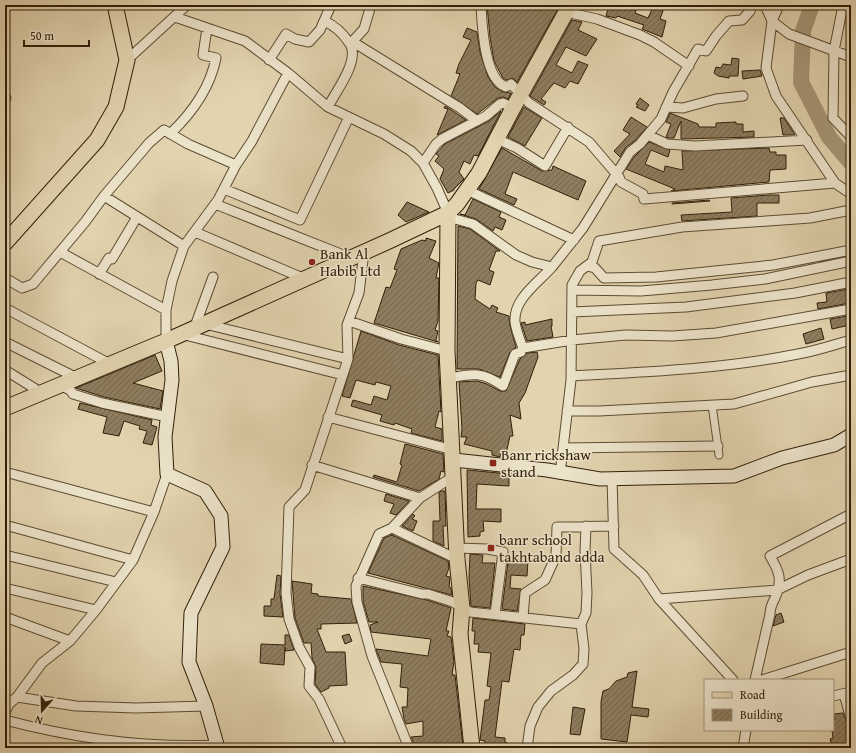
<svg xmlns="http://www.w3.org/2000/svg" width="856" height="753" font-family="'Gentium Book Plus',serif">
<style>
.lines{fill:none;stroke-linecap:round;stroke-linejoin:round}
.river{stroke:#a69677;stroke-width:16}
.building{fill:url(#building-hatch);stroke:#311f09}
.pedestrian-casing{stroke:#5d4c32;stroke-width:9}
.minor-casing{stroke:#5d4c32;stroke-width:11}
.secondary-casing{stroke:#311f09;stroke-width:15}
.primary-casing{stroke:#311f09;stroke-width:17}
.pedestrian{stroke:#ece3cb;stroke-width:7}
.minor{stroke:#ece3cb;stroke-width:9}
.secondary{stroke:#ece3cb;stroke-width:13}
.primary{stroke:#e2d4af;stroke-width:15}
.poi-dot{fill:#8f2418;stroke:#ece3cb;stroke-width:1.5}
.labels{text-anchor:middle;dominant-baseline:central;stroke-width:3;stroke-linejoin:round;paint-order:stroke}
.poi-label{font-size:15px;fill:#311f09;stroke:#ece3cb;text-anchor:start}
</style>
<defs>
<pattern id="building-hatch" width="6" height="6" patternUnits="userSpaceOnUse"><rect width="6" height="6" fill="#8d7d5f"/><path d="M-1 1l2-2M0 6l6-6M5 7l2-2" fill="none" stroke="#74664d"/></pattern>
</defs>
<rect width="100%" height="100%" fill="#e2d4af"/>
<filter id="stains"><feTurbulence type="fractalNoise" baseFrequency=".005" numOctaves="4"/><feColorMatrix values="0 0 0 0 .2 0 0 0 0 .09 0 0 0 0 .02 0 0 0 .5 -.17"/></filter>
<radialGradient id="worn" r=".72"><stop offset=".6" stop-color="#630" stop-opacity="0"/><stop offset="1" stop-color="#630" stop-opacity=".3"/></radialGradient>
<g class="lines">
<path class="river" d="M812 5 803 31 801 82 829 137 851 163"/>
</g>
<path class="building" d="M487 5H560L517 82 513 78 506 80 503 78 494 61 490 37Z
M609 5H638L635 13 648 18 654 5H665L660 19 666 21 662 37 642 29 644 25 617 16 616 18 606 16Z
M572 20 582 22 578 30 597 39 586 56 566 47 556 65 572 73 578 61 588 65 578 84 570 81 565 88 554 83 541 99 546 102 544 105 530 96Z
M467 28 477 32 480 52 488 77 495 87 503 92 511 93 508 99 503 97 498 98 477 114 451 96 460 74 456 73 459 64 471 40 463 37Z
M732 58 739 59 738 76H729V78L718 76 714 73 716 67 721 68 723 64 731 65Z
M760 70 762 76 743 79 742 71Z
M640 98 649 105 645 111 636 107 638 105 636 104Z
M445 106 466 120 437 135 448 109 444 108Z
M524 107 542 118 525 146 508 137Z
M501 111 478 156 474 155 470 164 464 161 459 172 464 179 454 189V190L448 193 440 179 444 169 435 161 439 156 436 154 445 144 489 121Z
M670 113 698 124 699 127H716V123L736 122V124H743V132L754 131V137L681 139V121L674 138H669L666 137 671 124 666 122Z
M631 117 647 127 636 140 626 147 620 157 614 151 630 134 623 130Z
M780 118H784L795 135H783Z
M649 142 670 150 668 157 651 150 645 164 664 172 665 166 683 170 682 151 769 148 770 152H776V155H786V169L770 170 769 182 671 191 675 189 626 169 635 156Z
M502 148 542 171 552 170 553 166 586 181 578 200 513 172 505 194 517 199 514 205 479 189Z
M769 195H779V203H757V216L682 221 681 215 732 212 731 198Z
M473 199 501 212 499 217 506 220 502 230 495 227 493 231 476 219 460 214 465 215Z
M709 200 710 201 672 204V203Z
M407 202 429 212 406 222 398 215Z
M458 226 470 229 500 251H496L489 270 494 272 490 285 478 280 476 283 475 299 490 309 492 305 498 308 496 312 509 316 510 326 516 347 510 352 500 377 479 369H457Z
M426 238 436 241 429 258 439 263 436 278H439L438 321 435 330 438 331 436 340 438 342 374 323 386 287 390 288 397 270 394 269 401 249 422 240 426 241Z
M849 289 850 303 818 309 817 303 827 302 826 293Z
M848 316 850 325 832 329 830 319Z
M552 319V326H551L553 337 527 341 521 323 525 322V325Z
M821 328 824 339 806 344 803 334Z
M361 331 399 345 438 355 441 412 439 411 435 427 442 429V441L411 433 412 429 395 423 394 425 380 421 382 415 351 406 353 400 371 405 374 396 387 400 391 386 376 382 375 385 356 380 350 398 342 396Z
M537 352 538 357 525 393 519 403 521 419 510 415 513 436H510L506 454 501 453 500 457 492 455V451L464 444 467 437H461L462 429 459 382 477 381 487 384 500 391H506L520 359 527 353Z
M155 355 162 371 133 383 163 391 160 409 104 397 76 388Z
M80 403 152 420 151 425 157 427 152 445 143 443 147 431 139 429 140 426 124 421 119 436 103 433 107 417 78 409Z
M405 444 443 454 444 472 441 471 439 479 419 491 373 477 374 475 397 482 402 465 400 464Z
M467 470 509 474V486L477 484 476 509H501V522L483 521 484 531 480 532V536L468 537Z
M441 491H445L446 526H443L444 546 433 541V521H440L439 493Z
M386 494 409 501 396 515 390 513 394 504 384 501Z
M413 514 415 516 412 519 417 521 413 531 402 526Z
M392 535 448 561 449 568 446 576 450 577 449 587 451 588 452 595 368 573 384 538Z
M470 554 483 555 482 563H495L490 608 471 606 469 578Z
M511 559 528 560 527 576 511 575 510 588 521 589 517 611 502 609 508 562H511Z
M277 575 281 576 280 594 283 617 264 616V606H271V599H274Z
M292 581 312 584 311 593 318 594V596L351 599 357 623 321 624V629H317L326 652H345L347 685 329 686V688L321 692 315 684 316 667 312 658 311 643H304L295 618Z
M363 586 427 600 451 608 446 631H449L447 636 451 637 454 662 452 675H455L463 746H456V744L415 745V746L411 737 423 736V721L406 724 404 719 402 707H407L408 688 400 687 402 664 381 662 376 649 428 656 431 639 371 632 370 625 378 622H369L363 601Z
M781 613 784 622 773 626 776 615Z
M473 618 525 624 524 635H521L520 650 514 649 509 682 502 681 495 737 505 738V742L518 748H484L485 741 480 740 485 700H489L491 687 487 686 491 653 478 652 479 644H474L475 631H472Z
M349 634 352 641 345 644 342 636Z
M285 635H289L294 650 285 651V647L284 665 260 663 261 644 285 645Z
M637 671 632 707 649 709 648 717 631 715 627 742 601 739V702L603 691 609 689 616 681 627 677 628 673Z
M573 707 585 709 580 735 570 734Z
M843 713 847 723 851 725V728L849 729 851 748H833L830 739 833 738 832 730 833 720H835L834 714Z"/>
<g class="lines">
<defs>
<path id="pedestrian" d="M712 405 719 455"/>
<path id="minor" d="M331 5 324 21C336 26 343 33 350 44
M481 5C482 25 484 79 506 87L511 84 529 103 589 142 619 177 621 182 643 194 644 199 835 183
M765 5 772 21 789 34 851 57
M779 5 772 21 766 68 776 96 835 183 851 194
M843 5 834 51 833 118 851 137
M566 12 597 19 640 35 654 42 689 66
M175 17 245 41 288 73 328 107 384 134 411 151 423 163 437 188 448 213 455 219 473 224 516 255 532 262 552 267 583 228 630 152 640 144 661 119 673 92 698 49 706 51 716 36 729 21 742 20 750 11 752 5
M353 42 460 108 477 121
M127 60 187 5
M269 60 286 34 295 39 309 42 320 30 324 21
M5 98H6
M328 107C336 91 360 61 350 44L364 29 371 5
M666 107 683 108 716 99 743 96
M170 134C192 113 210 89 216 58L203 55 207 28
M648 135 667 144 695 146 807 140
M497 139 517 148 545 166 568 127
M423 163 436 144 442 139 486 116 500 104 503 103 513 108
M224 189 300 220 349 117
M467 190 574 240
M104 196 149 143 164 130 188 144 236 165
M215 204 351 258
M195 232 305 279
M60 252 166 310
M587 266 595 268 604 278 656 277 773 265 851 250
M99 274 109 258 112 259 137 217
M5 278 22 288 33 284 85 222 104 196 184 246
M572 290 641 291 712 285 765 279 851 261
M5 308 110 364
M572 312 686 307 795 293 851 282
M349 321 401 339 447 351
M205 324 348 359
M194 329 213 277
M181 334 343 375
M166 341V310L172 281 184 246 218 200 236 165 252 141 288 73
M5 342 77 378
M523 348 572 340 626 335 672 336 716 333 851 309
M5 370 42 393
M571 376C647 372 723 369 798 354 816 351 833 345 851 340
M450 378C473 373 483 372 503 386L515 354 521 352 523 348C520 340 516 330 515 322 513 299 539 282 552 267
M59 385 70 390 73 394 102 403 168 417
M567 411H599L734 404 812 382 851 375
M328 417 453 450
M563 448 718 446
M312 465 420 498
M5 472 154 512
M560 474 571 380 572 285 580 271 592 262 599 241 682 227 810 218 851 210
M612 478 614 549 643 575 659 599 733 680
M5 525 133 560
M392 528 457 559
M457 548 487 549 503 552 495 614
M5 555 116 582
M358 578 422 594H428L453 602 470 612 581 624
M5 588 96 610
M659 599 777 590 808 575 851 559
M5 617 70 641
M523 617 525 593 545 580 556 556 557 527 614 526
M755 680 770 614C770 607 772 604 775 598 783 580 779 571 770 556L851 514
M762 680 851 652
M844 694 851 719
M833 696 851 692
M17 697 76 706 136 708 206 706
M5 712 9 704 17 697 42 663 70 641 96 610 133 560 154 512 167 474
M5 720C73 738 147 748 217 745
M342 748 319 699 309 686 310 667 299 647 289 619 286 593 289 507 305 490 348 359 347 325 359 293 364 252
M409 748 372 656 357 602 356 586 379 534 392 528 420 498 454 476
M527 748 530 726 538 707 551 691 573 675 583 664 584 649 581 624 586 613 587 593 585 551 586 526
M743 748 746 730"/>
<path id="secondary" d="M166 341 171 361 172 380 165 437 167 474 205 491 221 516 223 547 191 613 189 662 206 706 218 748
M454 460 547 470 600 479 734 476 782 458 834 445 851 435"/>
<path id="primary" d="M448 213 447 351 457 559 462 608 460 634 472 748
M5 243 97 140 116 107 127 60 115 5
M5 408 166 341 389 241 448 213 457 204 479 173 513 108 570 5"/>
</defs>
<use href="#pedestrian" class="pedestrian-casing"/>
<use href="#minor" class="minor-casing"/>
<use href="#secondary" class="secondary-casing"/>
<use href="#primary" class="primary-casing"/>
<use href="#pedestrian" class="pedestrian"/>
<use href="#minor" class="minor"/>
<use href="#secondary" class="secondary"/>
<use href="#primary" class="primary"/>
</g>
<g class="poi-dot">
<circle cx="312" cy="262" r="4"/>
<rect x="489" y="459" width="8" height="8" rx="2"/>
<rect x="487" y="544" width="8" height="8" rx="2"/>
</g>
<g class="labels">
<g class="poi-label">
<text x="320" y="253">Bank Al<tspan x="320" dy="17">Habib Ltd</tspan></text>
<text x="501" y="454">Banr rickshaw<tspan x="501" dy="17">stand</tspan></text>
<text x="499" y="539">banr school<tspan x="499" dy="17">takhtaband adda</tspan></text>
</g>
</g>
<rect width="856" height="753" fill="none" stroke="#e2d4af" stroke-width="20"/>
<rect x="6" y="6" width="844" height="741" fill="none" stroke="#311f09" stroke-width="2"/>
<rect x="10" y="10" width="836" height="733" fill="none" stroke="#311f09"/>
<rect x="704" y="679" width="130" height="52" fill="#ece3cb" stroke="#a1957d"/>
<rect x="712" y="692" width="20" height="6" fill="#e2d4af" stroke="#a1957d"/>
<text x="740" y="699" font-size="12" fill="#311f09">Road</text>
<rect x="712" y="709" width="20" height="12" fill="url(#building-hatch)" stroke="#a1957d"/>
<text x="740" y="719" font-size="12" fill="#311f09">Building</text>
<g transform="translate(42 711) rotate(200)" stroke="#ece3cb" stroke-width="3" paint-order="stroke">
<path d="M0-3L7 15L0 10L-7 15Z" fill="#311f09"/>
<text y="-6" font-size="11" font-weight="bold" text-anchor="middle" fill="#311f09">N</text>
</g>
<path d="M24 40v6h65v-6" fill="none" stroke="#311f09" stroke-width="2"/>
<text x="30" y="40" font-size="12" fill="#311f09" stroke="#ece3cb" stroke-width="3" paint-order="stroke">50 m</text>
<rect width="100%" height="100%" filter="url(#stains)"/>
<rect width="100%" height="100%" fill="url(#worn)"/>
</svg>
